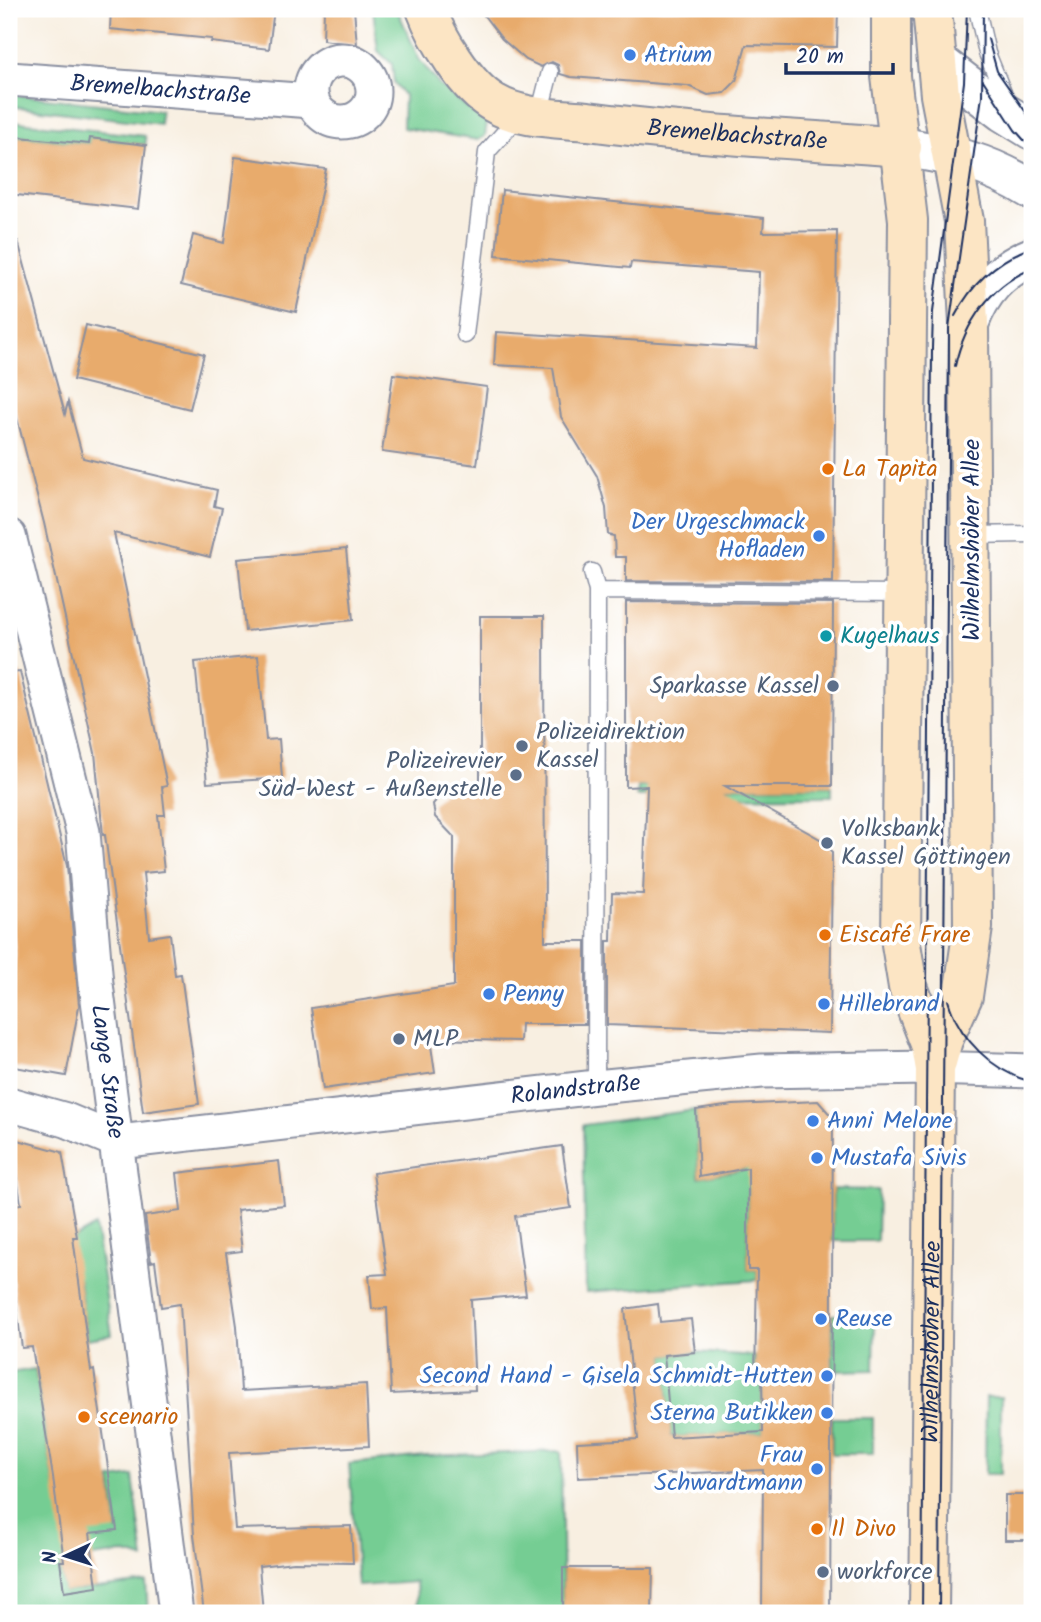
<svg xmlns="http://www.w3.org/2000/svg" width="1041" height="1622" font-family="Kalam,sans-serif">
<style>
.green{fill:#75cd93;stroke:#487e78;stroke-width:2}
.building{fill:#e8ab6c}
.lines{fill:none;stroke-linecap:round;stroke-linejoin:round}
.service-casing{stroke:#8a8fa0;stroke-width:19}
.minor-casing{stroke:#8a8fa0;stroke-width:37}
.tertiary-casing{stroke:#8a8fa0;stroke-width:42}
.secondary-casing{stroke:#8a8fa0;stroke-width:42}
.service{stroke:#fff;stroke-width:16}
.minor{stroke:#fff;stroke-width:33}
.tertiary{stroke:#fff;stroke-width:38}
.secondary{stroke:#fce5c4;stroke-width:38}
.tram{stroke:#1b2f5e;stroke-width:2}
.shop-dot{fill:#3f7fe0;stroke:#fff;stroke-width:2.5}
.food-dot{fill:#e8710a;stroke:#fff;stroke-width:2.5}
.culture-dot{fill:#0f9aa8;stroke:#fff;stroke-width:2.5}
.service-dot{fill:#5c6f8a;stroke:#fff;stroke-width:2.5}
.labels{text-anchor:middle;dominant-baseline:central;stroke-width:7;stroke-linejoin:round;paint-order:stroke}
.shop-label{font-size:24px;fill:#366cbe;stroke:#fff;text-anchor:start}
.street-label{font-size:24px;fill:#1b2f5e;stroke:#fff}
.food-label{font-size:24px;fill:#c56008;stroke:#fff;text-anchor:start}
.culture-label{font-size:24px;fill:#0d838f;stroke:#fff;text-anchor:start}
.service-label{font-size:24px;fill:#4e5e75;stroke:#fff;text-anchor:start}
</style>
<rect width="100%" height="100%" fill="#fff"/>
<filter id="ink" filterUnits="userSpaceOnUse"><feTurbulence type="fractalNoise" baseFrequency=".0143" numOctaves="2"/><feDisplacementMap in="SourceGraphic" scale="14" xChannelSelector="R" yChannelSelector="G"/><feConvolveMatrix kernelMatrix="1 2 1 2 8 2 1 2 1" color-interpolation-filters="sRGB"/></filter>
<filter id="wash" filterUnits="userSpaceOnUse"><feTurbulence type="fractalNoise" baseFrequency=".00686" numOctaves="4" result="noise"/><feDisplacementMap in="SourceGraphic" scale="28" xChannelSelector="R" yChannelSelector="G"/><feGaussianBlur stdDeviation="1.57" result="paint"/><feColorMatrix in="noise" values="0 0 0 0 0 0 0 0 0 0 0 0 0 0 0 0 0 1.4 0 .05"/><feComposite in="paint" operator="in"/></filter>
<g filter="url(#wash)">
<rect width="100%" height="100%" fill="#f8efe1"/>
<path class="green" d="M373 9H397L419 59 440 86 487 123 485 136 478 140 403 128 404 95 394 83 392 64 378 51Z
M9 94 161 111 160 124 9 106Z
M9 121 145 136 146 145 91 138 89 144 9 136Z
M832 786V796L637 797 638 787Z
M696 1110 699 1177 745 1169 746 1160 771 1159 748 1189V1270H757V1280L586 1292 583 1125Z
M833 1189 878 1190 877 1241H832Z
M95 1226 112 1335 87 1339 79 1280H70L48 1242 76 1237Z
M832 1315H875L874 1370 833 1371Z
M695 1352 755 1356V1378L762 1379 763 1432 671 1437 664 1355Z
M35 1369 55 1487 117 1530 111 1479 133 1476 144 1559 123 1553 60 1561 64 1592 146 1582 148 1613H9V1373Z
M986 1397H1001V1474H985Z
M873 1418V1454H832V1418Z
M561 1451 563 1613H418L416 1582 358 1586 349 1464 425 1456Z"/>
<g id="blocks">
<path class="building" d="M111 9H274L269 49 211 42 212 39 110 29Z
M324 9H354L357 45 323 40Z
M479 9H838L837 47 746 45 736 81 724 93 708 95 688 86 571 77 560 74 558 65 552 62 541 67 526 60 502 39Z
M9 136 89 144 90 138 146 145 138 209 9 194Z
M235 157 326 169 296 312 181 285 193 235 224 243Z
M502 190 764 218 763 232 837 231 833 582 626 581V557H615L614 536 608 535 606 508 597 476 561 417 553 368 494 365 496 332 757 348 759 272 631 262 630 268 496 255Z
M18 241 65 414 68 402 83 458 217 490 214 506 222 508 210 557 114 533 167 786 162 787 165 815H158L164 871 143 873 149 937 170 934 175 975 181 974 199 1104 143 1112 105 835H103L95 753 44 523 9 387V242Z
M86 325 204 354 190 409 73 380Z
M393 374 487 387 477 465 382 452Z
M346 549 353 620 245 631 238 559Z
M626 602 833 603 832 786H725L827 843 832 853 830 1033 607 1025V941H611L612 893 643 894 647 786 626 787Z
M480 616H544L545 941H586V1024H521L520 1041 430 1039 435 1073 323 1089 311 1008 454 986V837L435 817 433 804 444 791 480 785Z
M258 656 266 740 279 739 282 778 207 783 195 662Z
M20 672 67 866 79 1006 66 1076 9 1066V995L16 955 9 898V673Z
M818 1101 833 1118 830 1613H762L763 1470 578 1478 577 1442 638 1439 625 1309 658 1304 660 1322 691 1319 695 1352 664 1355 671 1437 763 1432 762 1379H755L757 1270H748V1168L699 1177 696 1110 733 1105Z
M11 1138 62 1152 77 1237H73L91 1371 94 1370 117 1530 90 1533 97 1587 64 1592 60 1561H64L53 1477 32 1347 22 1348 9 1251V1206L21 1204Z
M562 1146 571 1208 515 1216 526 1295 471 1300 475 1390 391 1394 387 1308 372 1309 369 1275 387 1274 373 1173Z
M279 1161 284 1205 237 1210 242 1251 226 1253 237 1326 241 1391 366 1384 369 1446 229 1453 235 1529 351 1526 353 1563 294 1562 259 1566 263 1613H204L194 1535 180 1304 161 1307 155 1261 151 1262 145 1216 181 1211 177 1173Z
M1005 1495H1032V1540H1005Z
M563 1568H653L652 1613H563Z"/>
</g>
</g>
<g filter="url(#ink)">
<use href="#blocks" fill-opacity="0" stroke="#8a8fa0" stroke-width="2"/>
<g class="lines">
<defs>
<path id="service" d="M977 9 987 53 1006 100
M539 115 550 72
M465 335 487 152 520 115
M972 535 1032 534
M592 572 597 591 596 1087
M597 591 905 593"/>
<g id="minor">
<circle cx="342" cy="91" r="31"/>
<path id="s1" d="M9 79 312 101"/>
<path id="s2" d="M9 536 83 832 96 984 176 1613"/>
<path id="s3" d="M9 1104 66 1120 119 1142 596 1087 762 1071 926 1068 1032 1071"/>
</g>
<path id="tertiary" d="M938 62 1003 112 1032 130
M902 147C956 156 985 161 1032 190
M969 324C981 291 1000 270 1032 257"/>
<g id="secondary">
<path id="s4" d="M426 9C437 38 466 87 494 103 520 119 558 118 588 121 692 135 797 139 902 147"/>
<path d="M891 9V76L908 220 901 944 908 987 931 1046 935 1069"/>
<path id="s5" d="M929 1613 935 1069 943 1040 963 996 973 927 969 324 964 221 940 95 932 9"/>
</g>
</defs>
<use href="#service" class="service-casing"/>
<use href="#minor" class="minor-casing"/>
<use href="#tertiary" class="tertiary-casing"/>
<use href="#secondary" class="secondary-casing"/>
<use href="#service" class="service"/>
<use href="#minor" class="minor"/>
<use href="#tertiary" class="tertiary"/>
<use href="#secondary" class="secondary"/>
<path class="tram" d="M988 39 997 71 1032 121
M983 80 1015 130 1032 149
M955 316C972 283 997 260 1032 247
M955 366C964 324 991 284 1032 269
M948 1000C959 1039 993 1072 1032 1082
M922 1613 932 348 933 312 964 82 967 9
M939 1613 949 328 982 96 983 9"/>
</g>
</g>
<g class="shop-dot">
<circle cx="630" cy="55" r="7"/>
<circle cx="819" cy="536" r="7"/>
<circle cx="489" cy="994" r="7"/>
<circle cx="824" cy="1004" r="7"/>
<circle cx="813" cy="1121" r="7"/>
<circle cx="817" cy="1158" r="7"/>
<circle cx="821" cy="1319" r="7"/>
<circle cx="827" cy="1376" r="7"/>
<circle cx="827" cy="1413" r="7"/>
<circle cx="817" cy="1469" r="7"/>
</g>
<g class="food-dot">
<circle cx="828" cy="469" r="7"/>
<circle cx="825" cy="935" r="7"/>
<circle cx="84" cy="1417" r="7"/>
<circle cx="817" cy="1529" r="7"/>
</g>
<circle class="culture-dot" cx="826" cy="636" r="7"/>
<g class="service-dot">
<circle cx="833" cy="686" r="7"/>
<circle cx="522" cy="746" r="7"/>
<circle cx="516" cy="775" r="7"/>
<circle cx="827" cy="843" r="7"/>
<circle cx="399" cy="1039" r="7"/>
<circle cx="823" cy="1572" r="7"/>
</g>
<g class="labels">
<g class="shop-label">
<text x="644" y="55">Atrium</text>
<text x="805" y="522" text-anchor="end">Der Urgeschmack<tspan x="805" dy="28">Hofladen</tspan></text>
<text x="503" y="994">Penny</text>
<text x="838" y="1004">Hillebrand</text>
<text x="827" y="1121">Anni Melone</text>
<text x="831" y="1158">Mustafa Sivis</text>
<text x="835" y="1319">Reuse</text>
<text x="813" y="1376" text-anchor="end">Second Hand - Gisela Schmidt-Hutten</text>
<text x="813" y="1413" text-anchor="end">Sterna Butikken</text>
<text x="803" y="1455" text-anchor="end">Frau<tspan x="803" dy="28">Schwardtmann</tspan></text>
</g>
<g class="street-label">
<text stroke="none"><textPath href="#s1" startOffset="152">Bremelbachstraße</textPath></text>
<text stroke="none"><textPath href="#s4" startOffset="364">Bremelbachstraße</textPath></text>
<text transform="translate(972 540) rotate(-90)">Wilhelmshöher Allee</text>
<text stroke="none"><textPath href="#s2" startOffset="546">Lange Straße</textPath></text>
<text stroke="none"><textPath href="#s3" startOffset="576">Rolandstraße</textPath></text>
<text stroke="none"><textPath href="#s5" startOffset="271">Wilhelmshöher Allee</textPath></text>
</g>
<g class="food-label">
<text x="842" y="469">La Tapita</text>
<text x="839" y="935">Eiscafé Frare</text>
<text x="98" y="1417">scenario</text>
<text x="831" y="1529">Il Divo</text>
</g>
<g class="culture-label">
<text x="840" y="636">Kugelhaus</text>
</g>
<g class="service-label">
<text x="819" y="686" text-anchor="end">Sparkasse Kassel</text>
<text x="536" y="732">Polizeidirektion<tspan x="536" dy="28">Kassel</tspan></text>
<text x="502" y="761" text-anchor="end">Polizeirevier<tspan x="502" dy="28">Süd-West - Außenstelle</tspan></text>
<text x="841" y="829">Volksbank<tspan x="841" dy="28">Kassel Göttingen</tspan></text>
<text x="413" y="1039">MLP</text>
<text x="837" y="1572">workforce</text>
</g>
</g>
<rect width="1041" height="1622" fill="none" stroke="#fff" stroke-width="35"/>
<g transform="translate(66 1556) rotate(266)" stroke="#ffffff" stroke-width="5" paint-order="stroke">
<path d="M0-5L12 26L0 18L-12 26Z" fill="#1b2f5e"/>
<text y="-10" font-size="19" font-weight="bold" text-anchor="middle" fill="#1b2f5e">N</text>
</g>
<path d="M786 63v10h107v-10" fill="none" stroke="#1b2f5e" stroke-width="3.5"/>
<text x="796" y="63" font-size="21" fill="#1b2f5e" stroke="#ffffff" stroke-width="5" paint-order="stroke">20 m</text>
</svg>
